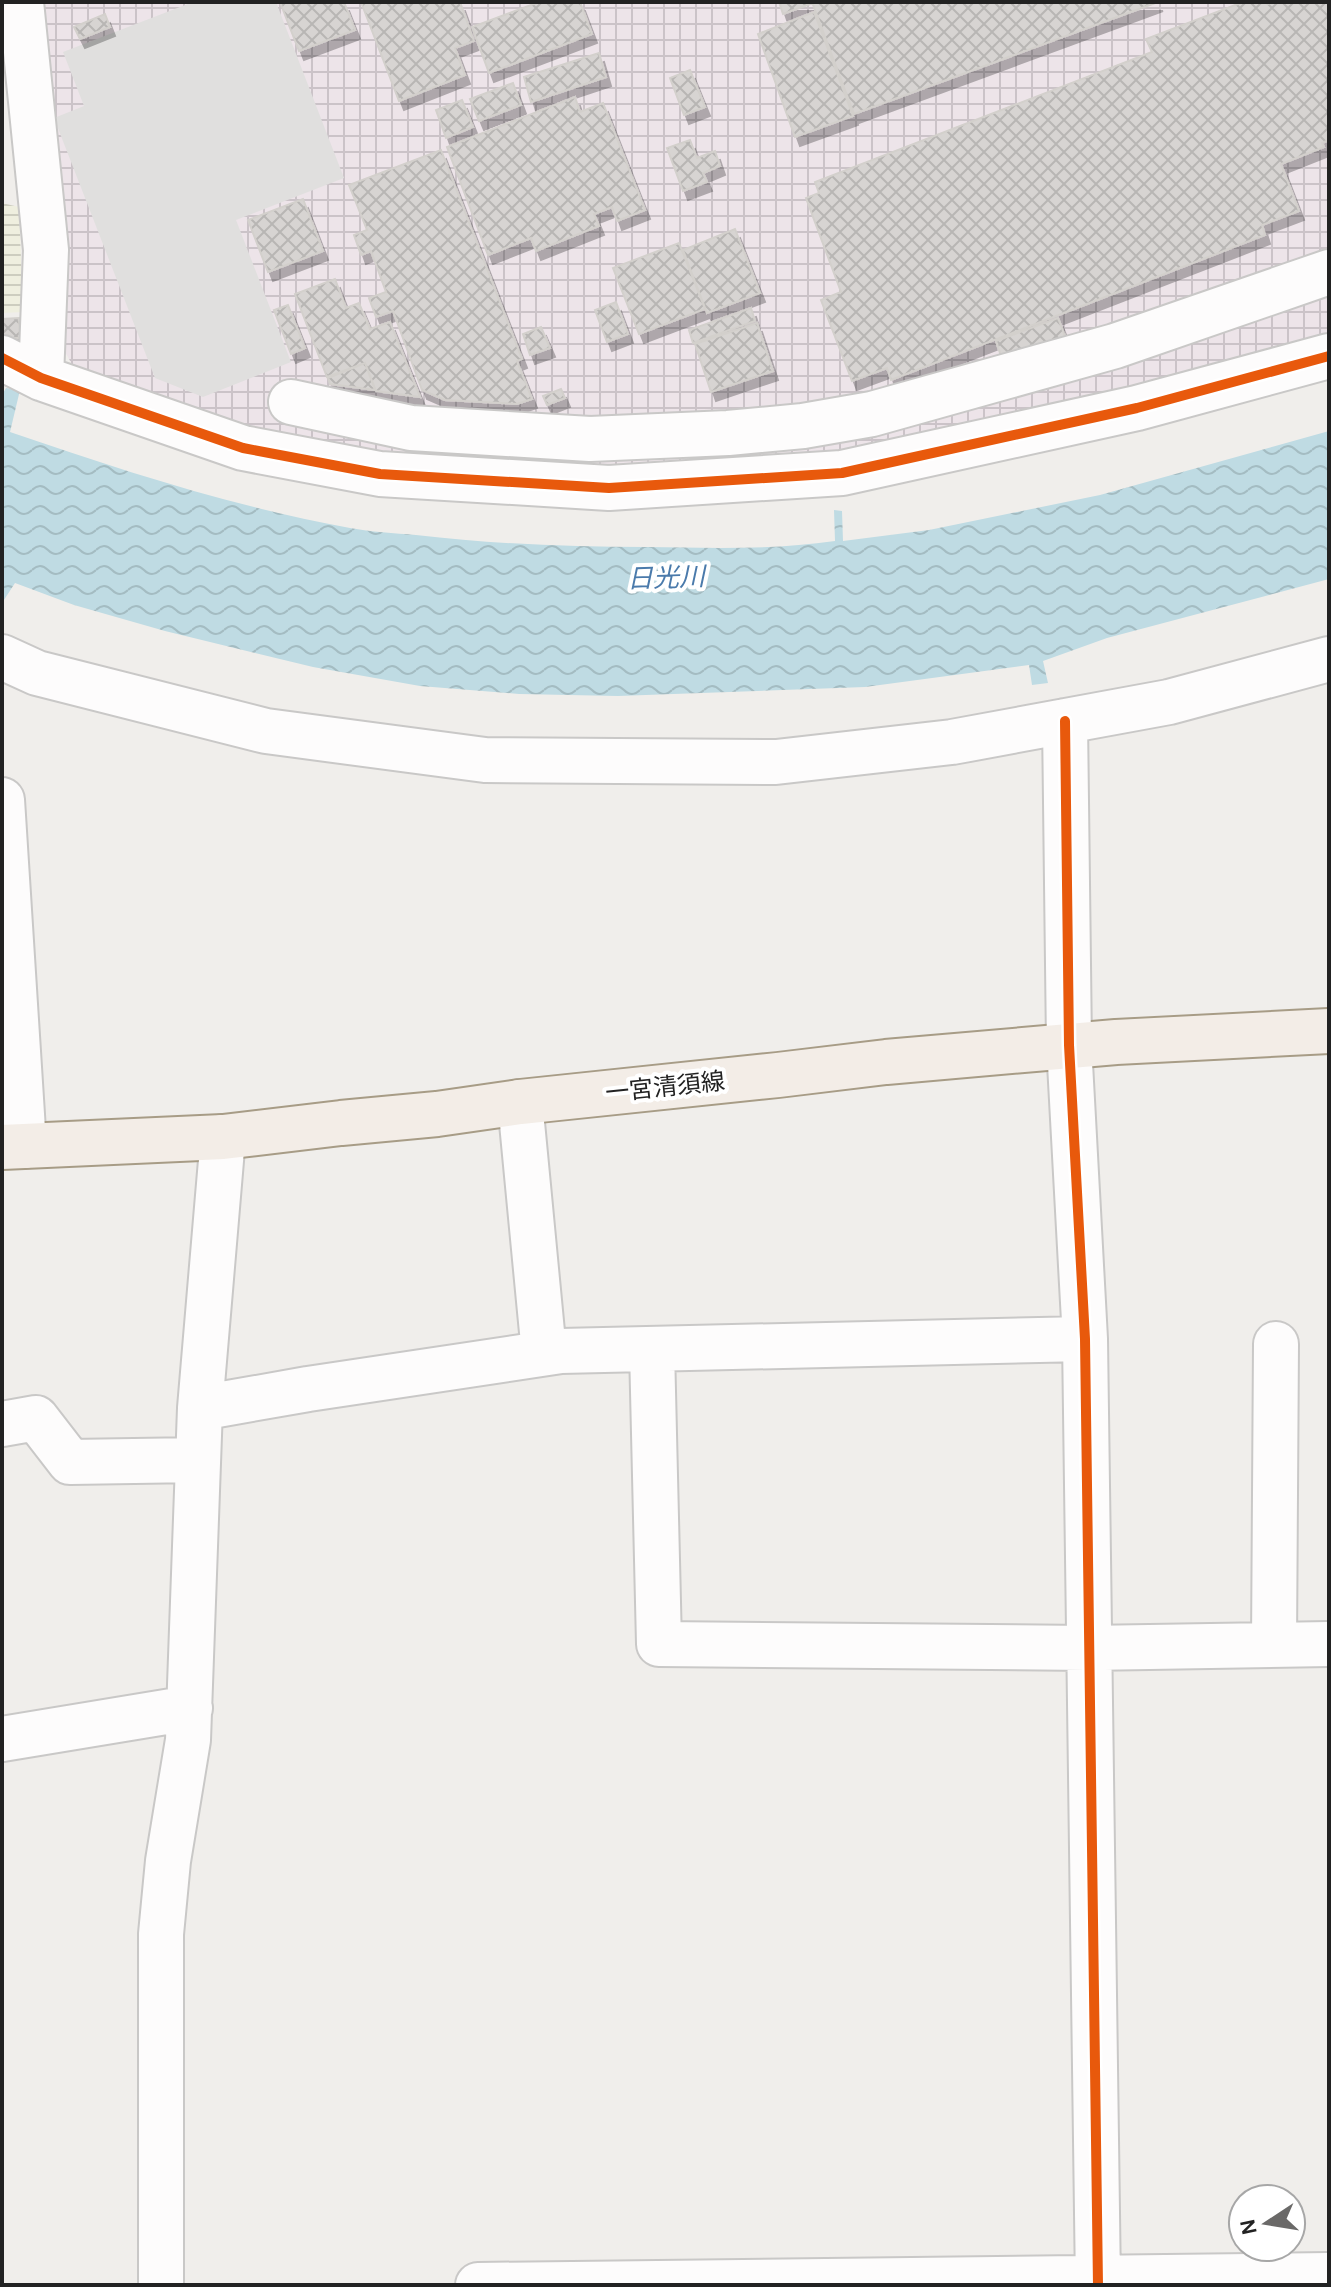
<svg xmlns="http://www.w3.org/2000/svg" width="1331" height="2287" font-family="Karla,'Noto Sans JP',sans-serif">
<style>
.industrial{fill:url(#industrial-grid)}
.farmland{fill:url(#farmland-rules)}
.parking{fill:#e0dfde}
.water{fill:url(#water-waves)}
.building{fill:url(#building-cross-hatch);stroke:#d3d0cc;stroke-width:2;filter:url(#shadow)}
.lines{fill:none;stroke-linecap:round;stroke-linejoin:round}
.minor-casing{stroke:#c9c8c7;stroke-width:48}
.major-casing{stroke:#a79c86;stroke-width:48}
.minor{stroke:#fdfcfc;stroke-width:44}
.major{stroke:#f3ede7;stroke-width:44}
.cycleway-casing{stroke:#fff;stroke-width:15}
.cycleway{stroke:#e8590c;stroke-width:10}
.labels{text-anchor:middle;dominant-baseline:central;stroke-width:8;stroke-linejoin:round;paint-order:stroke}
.street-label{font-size:24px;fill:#222;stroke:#fff}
.water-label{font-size:26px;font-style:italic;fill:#4a7aab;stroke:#fff}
</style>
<defs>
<pattern id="industrial-grid" width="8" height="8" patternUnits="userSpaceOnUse" patternTransform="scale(2)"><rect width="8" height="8" fill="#ede4e9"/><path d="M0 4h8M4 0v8" fill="none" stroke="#cbc3c8"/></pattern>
<pattern id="farmland-rules" width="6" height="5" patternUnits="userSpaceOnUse" patternTransform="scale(2)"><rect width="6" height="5" fill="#efefdf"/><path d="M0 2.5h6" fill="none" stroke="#cdcdbf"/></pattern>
<pattern id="water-waves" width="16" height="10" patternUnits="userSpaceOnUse" patternTransform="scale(2)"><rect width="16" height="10" fill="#bfdbe3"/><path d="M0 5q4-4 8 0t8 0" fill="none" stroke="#a4bcc2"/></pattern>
<pattern id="building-cross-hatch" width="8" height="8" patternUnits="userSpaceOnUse" patternTransform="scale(2)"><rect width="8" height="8" fill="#d7d4d2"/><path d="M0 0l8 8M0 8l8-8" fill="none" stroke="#b8b6b4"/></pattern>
<filter id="shadow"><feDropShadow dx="5" dy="9" stdDeviation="0" flood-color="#0004"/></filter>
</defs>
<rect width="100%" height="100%" fill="#f0eeeb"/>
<path class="industrial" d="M39 2H1329V344L910 450 679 473 428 461 232 426 75 370 63 348Z"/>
<path class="farmland" d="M2 203 19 207 23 312 2 313Z"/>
<path class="parking" d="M193 2H276L344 178 236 220 291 362 203 397 155 378 54 118 84 106 63 52Z"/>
<path class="water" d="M6 388 20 390 10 432C121 470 234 507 350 528 371 532 394 533 416 535 493 544 570 547 647 547 710 548 773 550 835 541L834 510 842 511 843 541 929 530 1100 495 1329 431V579L1107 638 1043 661 1048 683 1032 685 1029 665 865 687 618 696 519 694 420 686 313 667 165 631 74 605 15 583 2 603V395Z"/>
<path class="building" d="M280 2H344L355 30 299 51Z
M361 2H460L474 41 455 48 465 75 399 101Z
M539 2H580L592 34 489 73 472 27Z
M779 2H812L813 3 783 14Z
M812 2H1158L854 114Z
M1243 2H1267L1268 4 1273 2H1329V140L1322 143 1324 147 1281 164 1299 211 1262 225 1265 235 891 380 887 368 852 381 821 300 841 292 806 198 819 193 815 182 1152 52 1146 39Z
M814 12 853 116 795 137 758 34Z
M105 14 110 27 80 39 74 27Z
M599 53 606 77 531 102 524 77Z
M690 70 705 107 684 115 670 78Z
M513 83 521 105 479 121 470 99Z
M575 97 580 112 603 103 645 210 617 221 612 207 594 214 599 226 536 251 531 238 488 255 447 147Z
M462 100 473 127 446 138 436 110Z
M690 140 697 158 715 151 720 166 703 173 707 182 683 191 667 148Z
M441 150 522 359 517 361 532 399 517 404 445 400 422 390 393 311 376 317 369 298 386 292 371 251 361 255 354 235 367 230 349 185Z
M303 199 323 251 268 272 248 220Z
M735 229 760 293 707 313 683 250Z
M679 243 705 309 639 334 613 268Z
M335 279 346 308 359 303 370 329 390 322 420 397 376 391 365 363 327 377 295 294Z
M616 302 628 334 607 342 595 310Z
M288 305 305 348 291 354 274 310Z
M751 308 755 321 693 343 689 330Z
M19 318 20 338H2V319Z
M1058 318 1068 344 1005 368 996 341Z
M757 323 773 371 711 392 695 344Z
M541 327 550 348 530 355 523 334Z
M365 363 375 390 330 384 328 378Z
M561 389 565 398 547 405 543 396Z"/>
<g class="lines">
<defs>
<path id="minor" d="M21 2 46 250 41 378
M2 358 41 378 243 448 380 474 609 488 842 473 1137 408 1329 356
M291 402 411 428 590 439 728 433 803 426 872 414 1115 346 1329 272
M2 657 37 673 266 731 485 760 776 762 952 742 1169 702 1329 659
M1065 721 1069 1045 1085 1339 1098 2285
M2 800 24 1146
M520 1102 544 1353
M652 1349 659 1644 1088 1648 1329 1644
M200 1408 308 1389 561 1351 1085 1339
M2 1424 36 1418 70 1462 198 1460
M1274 1645 1276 1344
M2 1739 190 1708
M161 2285V1934L168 1861 188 1740 200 1408 223 1137
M478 2285 1329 2275"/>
<path id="major" d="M2 1147 223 1137 341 1123 437 1114 520 1102 778 1075 886 1062 1116 1042 1329 1031"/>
</defs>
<use href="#minor" class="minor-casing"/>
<use href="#major" class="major-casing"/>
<use href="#minor" class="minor"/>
<use href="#major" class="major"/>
<defs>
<path id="cycleway" d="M2 358 41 378 243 448 380 474 609 488 842 473 1137 408 1329 356
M1065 721 1069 1045 1085 1339 1098 2285"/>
</defs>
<use href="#cycleway" class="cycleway-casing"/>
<use href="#cycleway" class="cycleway"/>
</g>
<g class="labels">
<g class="street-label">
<text transform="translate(665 1087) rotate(-6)">一宮清須線</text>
</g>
<g class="water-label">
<text transform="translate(666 578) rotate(-2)">日光川</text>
</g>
</g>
<rect width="1331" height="2287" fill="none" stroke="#222222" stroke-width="8"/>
<g transform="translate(1267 2223) rotate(258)"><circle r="38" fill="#ffffff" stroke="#a7a7a7" stroke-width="2"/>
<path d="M0-6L14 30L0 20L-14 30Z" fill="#6a6968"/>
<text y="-12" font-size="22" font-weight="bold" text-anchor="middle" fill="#222222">N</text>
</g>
</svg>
